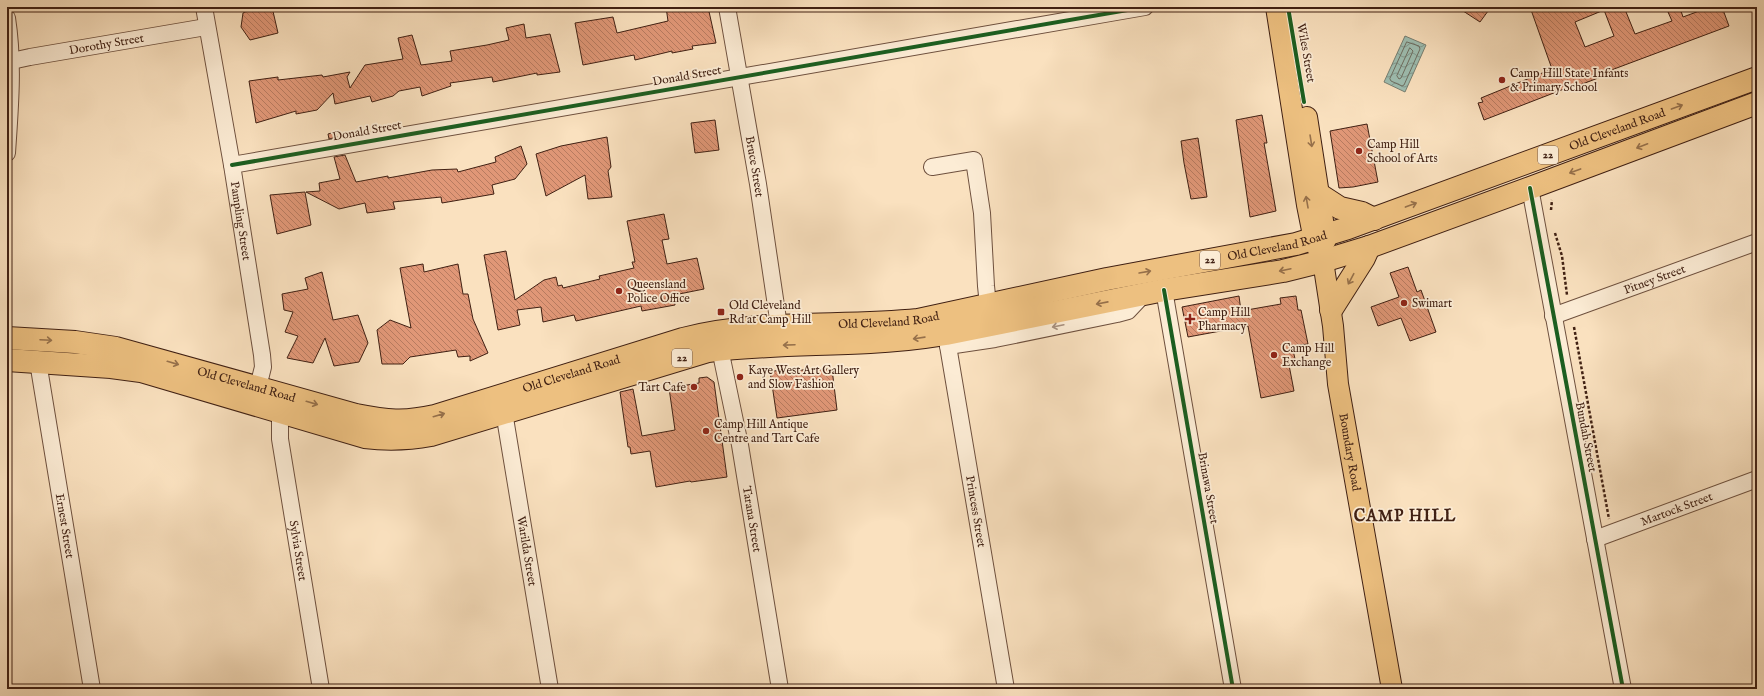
<svg xmlns="http://www.w3.org/2000/svg" width="1764" height="696" font-family="'IM FELL English',serif">
<style>
.water{fill:url(#water-waves);stroke:#787f72}
.lines{fill:none;stroke-linecap:round;stroke-linejoin:round}
.shore{stroke:#6f6f62;stroke-width:1}
.building{fill:url(#building-back-hatch);stroke:#402013;fill-rule:evenodd}
.minor-casing{stroke:#6e503e;stroke-width:18}
.major-casing{stroke:#402013;stroke-width:22}
.highway-casing{stroke:#402013;stroke-width:24}
.path{stroke:#402013;stroke-width:2.5;stroke-dasharray:3 2;stroke-linecap:butt}
.minor{stroke:#fcecd5;stroke-width:16}
.major{stroke:#edc080;stroke-width:20}
.highway{stroke:#edc080;stroke-width:22}
.cycleway-casing{stroke:#fcecd5;stroke-width:6}
.cycleway{stroke:#1b5e20;stroke-width:4}
.oneway{stroke:#96704a}
.oneway2{stroke:#a7907e}
.poi-dot{fill:#8f2418;stroke:#fcecd5;stroke-width:1.5}
.labels{text-anchor:middle;dominant-baseline:central;stroke-width:3.5;stroke-linejoin:round;paint-order:stroke}
.shield{fill:#fcecd5;stroke:#785d4d;stroke-width:1}
.shield-label{font-size:11px;font-weight:bold;fill:#402013}
.street-label{font-size:12px;fill:#402013;stroke:#fcecd5}
.poi-label{font-size:12px;fill:#402013;stroke:#fcecd5;text-anchor:start}
.district-label{font-size:16px;font-weight:bold;letter-spacing:1px;fill:#402013;stroke:#fcecd5}
</style>
<defs>
<pattern id="water-waves" width="16" height="10" patternUnits="userSpaceOnUse"><rect width="16" height="10" fill="#9ebeb1"/><path d="M0 5q4-4 8 0t8 0" fill="none" stroke="#829a8f"/></pattern>
<pattern id="building-back-hatch" width="6" height="6" patternUnits="userSpaceOnUse"><rect width="6" height="6" fill="#e09777"/><path d="M-1 5l2 2M0 0l6 6M5-1l2 2" fill="none" stroke="#b77b60"/></pattern>
</defs>
<rect width="100%" height="100%" fill="#fae1bf"/>
<filter id="stains"><feTurbulence type="fractalNoise" baseFrequency=".005" numOctaves="4"/><feColorMatrix values="0 0 0 0 .2 0 0 0 0 .09 0 0 0 0 .02 0 0 0 .5 -.17"/></filter>
<radialGradient id="worn" r=".72"><stop offset=".6" stop-color="#630" stop-opacity="0"/><stop offset="1" stop-color="#630" stop-opacity=".3"/></radialGradient>
<path class="water" d="M1405 36 1426 45 1405 92 1384 82Z"/>
<g class="lines">
<path class="shore" d="M1407 42 1419 46 1420 49 1404 85 1402 86 1391 81 1390 79Z
M1410 48 1413 51 1401 78 1399 79 1397 76Z"/>
</g>
<path class="building" d="M256 7H272L278 33 250 40 241 27 243 13Z
M666 7H708L716 43 692 46 693 49 672 53V51L635 60 634 55 583 65 575 23 613 17 617 33 668 21Z
M1457 7H1491L1480 22Z
M1530 7H1624L1635 34 1672 21 1668 12 1680 8 1683 17 1710 7H1722L1729 26 1606 72V75L1564 91V89L1484 120 1478 103 1483 102 1481 98 1552 69ZM1604 10 1614 36 1585 47 1575 22Z
M524 24 526 38 550 34 560 72 537 75V73L493 82 492 77 450 83 451 86 422 96 420 87 399 91 393 96 372 102 370 96 335 104 333 93 317 110 296 114V111L256 123 249 81 278 77V80L322 75 323 77 350 72 347 77 350 88 365 65 403 59 398 38 412 35 421 65 452 61 450 51 487 45 509 40 506 28Z
M1262 115 1267 143H1264L1276 211 1250 217 1236 120Z
M715 120 719 150 695 153 691 123Z
M1367 124 1378 182 1353 187 1339 188 1330 131Z
M335 132 337 137 329 139 328 134Z
M607 137 611 167 608 171 612 197 588 199 585 175 546 196 536 154 561 146Z
M1198 138 1207 197 1191 199 1184 163 1181 141Z
M521 146 527 164 515 179 492 185 494 194 442 203 441 197 393 202 395 209 367 213 365 203 339 209 306 192 320 191 319 183 340 179 334 157 345 155 356 182 388 176V178L432 170 457 169 458 172 496 162 495 157Z
M305 192 311 225 277 234 270 195Z
M664 214 669 239 662 240 667 264 697 258 704 289 674 295 675 305 642 311 641 306 576 321 574 315 543 322 541 307 517 310 520 325 498 330 484 255 506 251 515 300 544 280 556 277 558 286 562 285 563 288 600 279 599 276 634 268 632 262H635L627 221Z
M423 264 424 272 458 264 463 294H468L473 319 488 353 470 361V356L458 357 456 350 410 357 403 364H382L377 330 390 320 411 328 400 268Z
M1408 267 1417 292 1421 290 1436 332 1410 341 1401 318 1378 326 1371 307 1399 297 1390 273Z
M322 272 333 320 358 315 368 343 359 362 334 366 325 338 313 363 287 358 298 336 285 332 293 312 284 310 282 294 308 289 305 278Z
M1239 296 1241 311 1281 304 1280 298 1296 296 1298 310H1301L1308 344 1292 346 1296 363 1289 365 1294 391 1261 398 1248 326 1188 337 1182 307Z
M832 369 837 410 777 418 770 371Z
M707 377 714 382 727 477 691 482 690 481 656 487 650 451 631 454 630 447H628L620 392 633 389 642 436 675 430 669 388 699 383V378Z"/>
<g class="lines">
<defs>
<g id="minor">
<path id="s1" d="M204 7 232 165 262 355 263 367 258 387"/>
<path id="s2" d="M727 7 758 184 779 326"/>
<path d="M7 18C14 63 10 108 7 153"/>
<path id="s3" d="M7 62 30 57 206 27"/>
<path d="M232 165 1145 7"/>
<path d="M932 167 974 160 982 213 986 286 988 305"/>
<path d="M1530 188 1623 689"/>
<path d="M1164 290 1233 689"/>
<path id="s4" d="M1553 316 1757 242"/>
<path id="s5" d="M946 334 1006 689"/>
<path d="M948 346 995 339 1117 314 1128 311 1144 294"/>
<path id="s6" d="M720 349 740 445 780 689"/>
<path id="s7" d="M38 362 92 689"/>
<path id="s8" d="M280 412V439L321 689"/>
<path id="s9" d="M504 412 550 689"/>
<path id="s10" d="M1595 539 1757 479"/>
</g>
<g id="major">
<path id="s11" d="M1276 7 1307 205 1314 240 1323 261 1333 326 1338 384 1392 689"/>
<path d="M1307 117 1326 240"/>
</g>
<g id="highway">
<path d="M1320 195 1340 208 1362 213 1374 219"/>
<path d="M1331 310 1364 258 1369 247"/>
<path id="s12" d="M7 338 75 342 116 348 356 415C387 421 404 423 435 416L683 339C760 319 840 328 918 320L1107 279 1296 244 1348 228 1757 78"/>
<path d="M7 360 111 367 141 371 365 437C388 440 409 439 431 435L708 351C761 344 816 345 870 342 895 341 921 338 946 334L1164 290 1283 271 1323 261 1369 247 1530 188 1757 103"/>
</g>
</defs>
<use href="#minor" class="minor-casing"/>
<use href="#major" class="major-casing"/>
<use href="#highway" class="highway-casing"/>
<path class="path" d="M1551 210 1552 200
M1555 233 1562 256 1567 295
M1574 327 1609 519"/>
<use href="#minor" class="minor"/>
<use href="#major" class="major"/>
<use href="#highway" class="highway"/>
<defs>
<path id="cycleway" d="M1288 7 1304 102
M232 165 1145 7
M1530 188 1623 689
M1164 290 1233 689"/>
</defs>
<use href="#cycleway" class="cycleway-casing"/>
<use href="#cycleway" class="cycleway"/>
</g>
<defs><path id="oneway-shaft" d="M-6 0H5M1.5-3L5.5 0L1.5 3" fill="none" stroke-width="1.6" stroke-linecap="round" stroke-linejoin="round"/></defs>
<g class="oneway">
<use href="#oneway-shaft" transform="translate(1677 107) rotate(-20)"/>
<use href="#oneway-shaft" transform="translate(1311 141) rotate(81)"/>
<use href="#oneway-shaft" transform="translate(1642 146) rotate(159)"/>
<use href="#oneway-shaft" transform="translate(1575 171) rotate(160)"/>
<use href="#oneway-shaft" transform="translate(1307 202) rotate(-100)"/>
<use href="#oneway-shaft" transform="translate(1411 205) rotate(-20)"/>
<use href="#oneway-shaft" transform="translate(1285 270) rotate(168)"/>
<use href="#oneway-shaft" transform="translate(1145 272) rotate(-10)"/>
<use href="#oneway-shaft" transform="translate(1351 279) rotate(118)"/>
<use href="#oneway-shaft" transform="translate(1102 303) rotate(169)"/>
<use href="#oneway-shaft" transform="translate(919 338) rotate(172)"/>
<use href="#oneway-shaft" transform="translate(46 340) rotate(3)"/>
<use href="#oneway-shaft" transform="translate(789 345) rotate(178)"/>
<use href="#oneway-shaft" transform="translate(173 363) rotate(16)"/>
<use href="#oneway-shaft" transform="translate(312 403) rotate(16)"/>
<use href="#oneway-shaft" transform="translate(439 415) rotate(-16)"/>
</g>
<use class="oneway2" href="#oneway-shaft" transform="translate(1058 326) rotate(168)"/>
<g class="poi-dot">
<circle cx="1502" cy="80" r="4"/>
<circle cx="1359" cy="151" r="4"/>
<circle cx="619" cy="291" r="4"/>
<circle cx="1404" cy="303" r="4"/>
<rect x="717" y="308" width="8" height="8" rx="2"/>
<path d="M1188 313h4v4h4v4h-4v4h-4v-4h-4v-4h4z"/>
<circle cx="1274" cy="355" r="4"/>
<circle cx="740" cy="377" r="4"/>
<circle cx="694" cy="387" r="4"/>
<circle cx="706" cy="431" r="4"/>
</g>
<g class="labels">
<g class="shield">
<rect x="1538" y="146" width="20" height="18" rx="3"/>
<rect x="1200" y="251" width="20" height="18" rx="3"/>
<rect x="672" y="349" width="20" height="18" rx="3"/>
</g>
<g class="shield-label">
<text x="1548" y="155">22</text>
<text x="1210" y="260">22</text>
<text x="682" y="358">22</text>
</g>
<g class="street-label">
<text stroke="none"><textPath href="#s3" startOffset="101">Dorothy Street</textPath></text>
<text transform="translate(1306 53) rotate(80)">Wiles Street</text>
<text transform="translate(687 76) rotate(-10)">Donald Street</text>
<text stroke="none"><textPath href="#s12" startOffset="1661">Old Cleveland Road</textPath></text>
<text transform="translate(367 131) rotate(-10)">Donald Street</text>
<text stroke="none"><textPath href="#s2" startOffset="162">Bruce Street</textPath></text>
<text stroke="none"><textPath href="#s1" startOffset="217">Pampling Street</textPath></text>
<text stroke="none"><textPath href="#s12" startOffset="1301">Old Cleveland Road</textPath></text>
<text stroke="none"><textPath href="#s4" startOffset="108">Pitney Street</textPath></text>
<text stroke="none"><textPath href="#s12" startOffset="905">Old Cleveland Road</textPath></text>
<text stroke="none"><textPath href="#s12" startOffset="581">Old Cleveland Road</textPath></text>
<text stroke="none"><textPath href="#s12" startOffset="245">Old Cleveland Road</textPath></text>
<text transform="translate(1586 437) rotate(79)">Bundah Street</text>
<text stroke="none"><textPath href="#s11" startOffset="452">Boundary Road</textPath></text>
<text transform="translate(1208 488) rotate(80)">Brinawa Street</text>
<text stroke="none"><textPath href="#s10" startOffset="87">Martock Street</textPath></text>
<text stroke="none"><textPath href="#s5" startOffset="180">Princess Street</textPath></text>
<text stroke="none"><textPath href="#s6" startOffset="173">Tarana Street</textPath></text>
<text stroke="none"><textPath href="#s7" startOffset="166">Ernest Street</textPath></text>
<text stroke="none"><textPath href="#s8" startOffset="140">Sylvia Street</textPath></text>
<text stroke="none"><textPath href="#s9" startOffset="141">Warilda Street</textPath></text>
</g>
<g class="poi-label">
<text x="1510" y="73">Camp Hill State Infants<tspan x="1510" dy="14">&amp; Primary School</tspan></text>
<text x="1367" y="144">Camp Hill<tspan x="1367" dy="14">School of Arts</tspan></text>
<text x="627" y="284">Queensland<tspan x="627" dy="14">Police Office</tspan></text>
<text x="1412" y="303">Swimart</text>
<text x="729" y="305">Old Cleveland<tspan x="729" dy="14">Rd at Camp Hill</tspan></text>
<text x="1198" y="312">Camp Hill<tspan x="1198" dy="14">Pharmacy</tspan></text>
<text x="1282" y="348">Camp Hill<tspan x="1282" dy="14">Exchange</tspan></text>
<text x="748" y="370">Kaye West Art Gallery<tspan x="748" dy="14">and Slow Fashion</tspan></text>
<text x="686" y="387" text-anchor="end">Tart Cafe</text>
<text x="714" y="424">Camp Hill Antique<tspan x="714" dy="14">Centre and Tart Cafe</tspan></text>
</g>
<g class="district-label">
<text x="1405" y="517">CAMP HILL</text>
</g>
</g>
<rect width="1764" height="696" fill="none" stroke="#fae1bf" stroke-width="24"/>
<rect x="8" y="8" width="1748" height="680" fill="none" stroke="#402013" stroke-width="2"/>
<rect x="12" y="12" width="1740" height="672" fill="none" stroke="#402013"/>
<rect width="100%" height="100%" filter="url(#stains)"/>
<rect width="100%" height="100%" fill="url(#worn)"/>
</svg>
